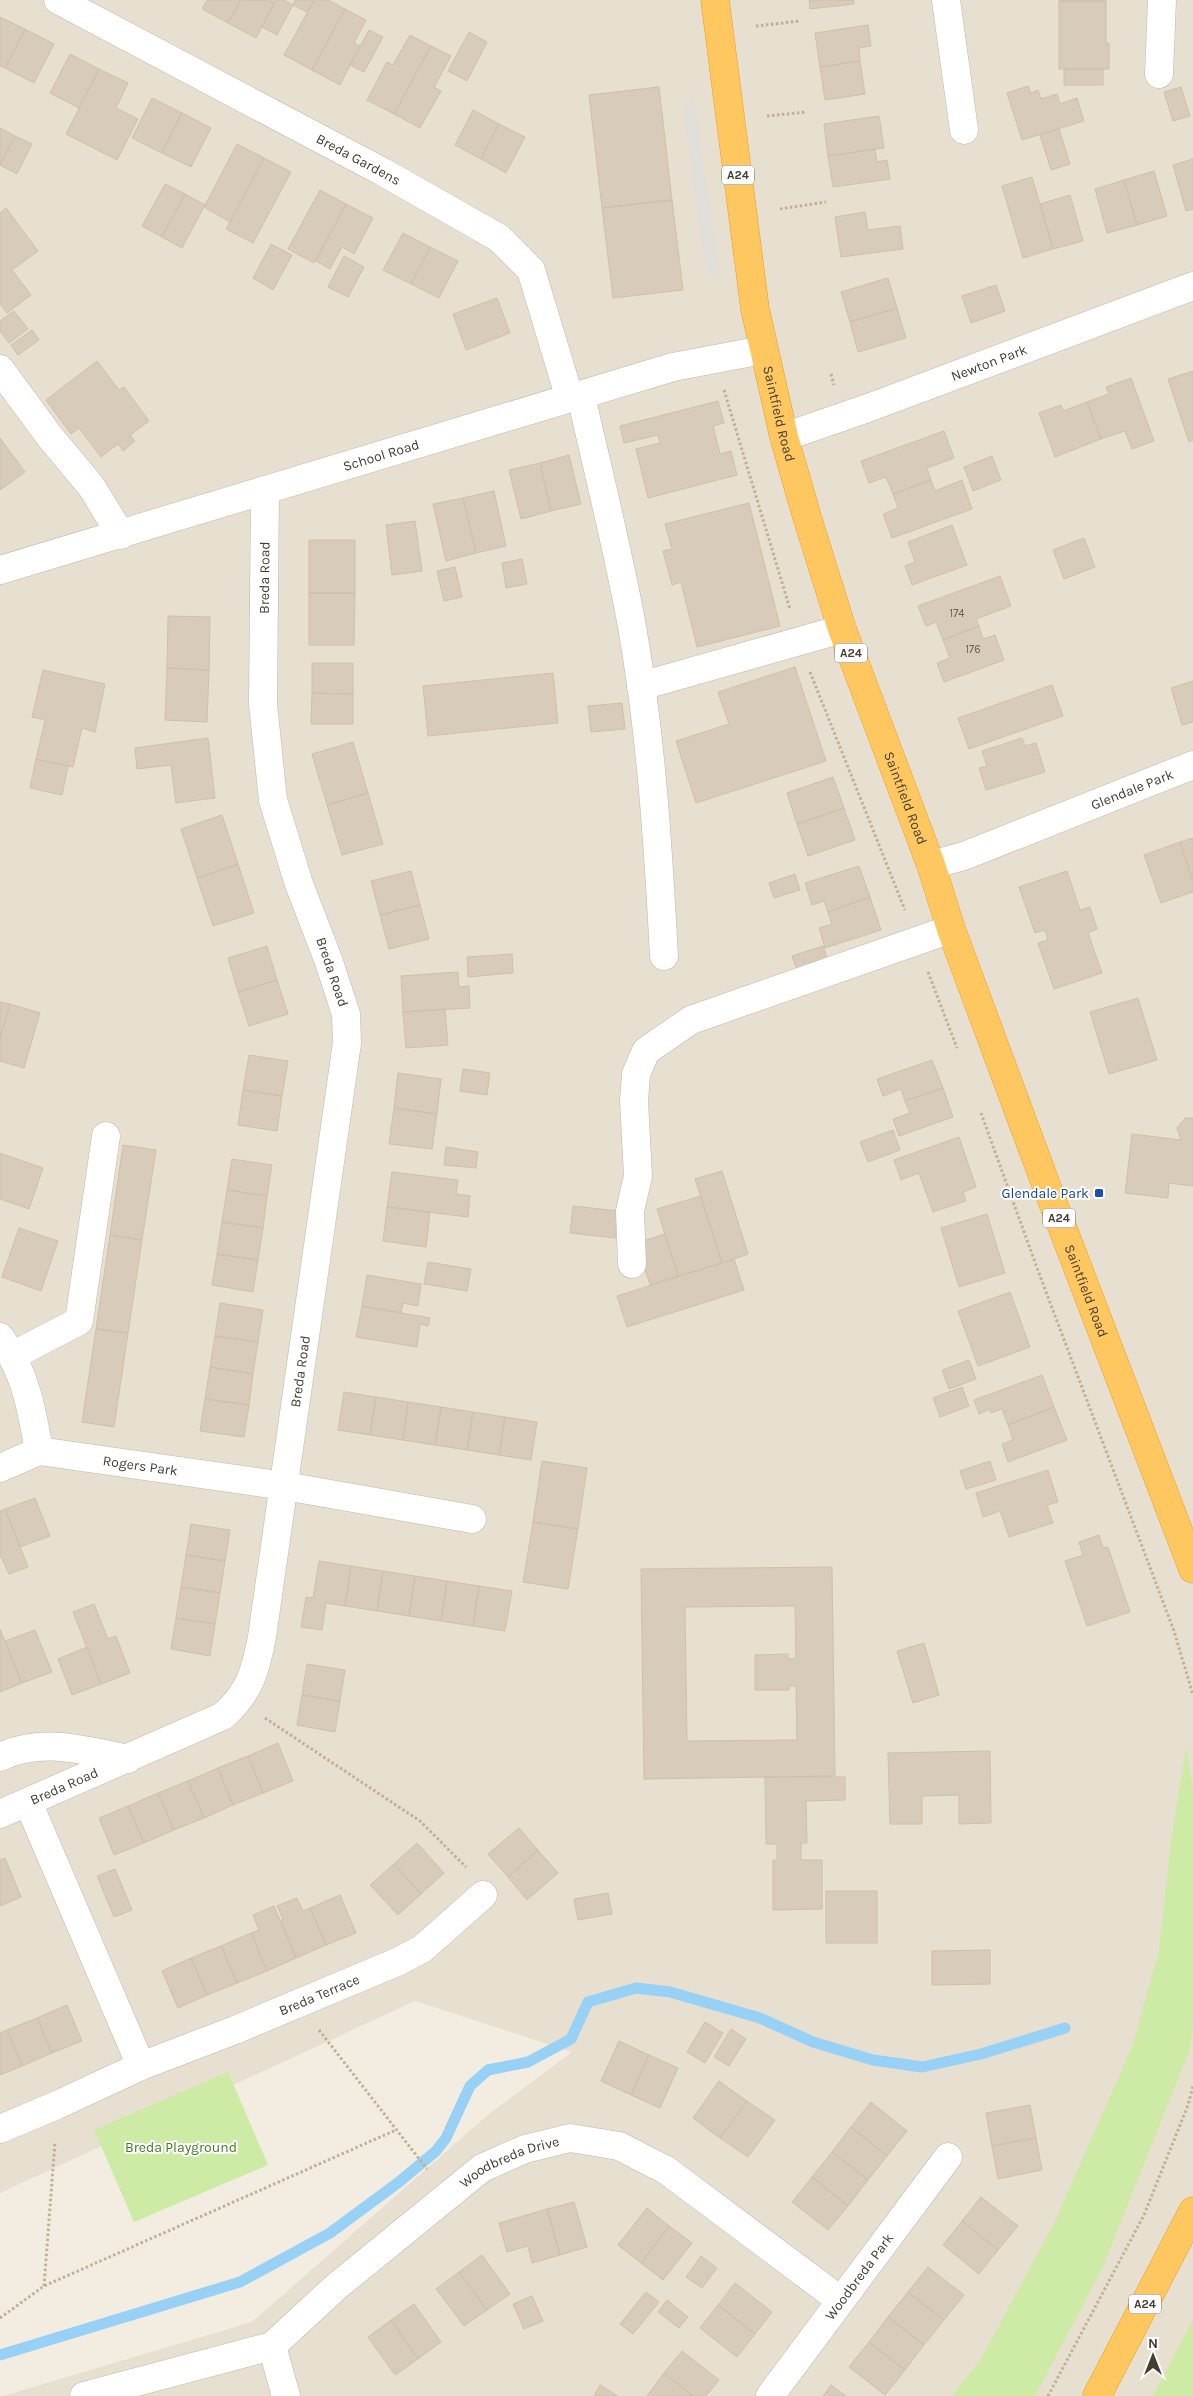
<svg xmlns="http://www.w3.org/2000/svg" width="1193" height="2396" font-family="Karla,sans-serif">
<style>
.residential{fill:#e7dfcf}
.green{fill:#cdeba5}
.parking{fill:#e2dfdb}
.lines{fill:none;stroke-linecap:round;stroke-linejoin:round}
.stream{stroke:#97d1f6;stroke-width:11}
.building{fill:#d8cbb9;stroke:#d0c0a8;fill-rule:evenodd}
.minor-casing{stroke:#c1b8a6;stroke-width:29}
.highway-casing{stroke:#eb9e23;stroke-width:29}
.path{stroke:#c2b093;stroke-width:3;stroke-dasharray:2.5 2.5;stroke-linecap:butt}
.minor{stroke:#fff;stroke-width:28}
.highway{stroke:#ffc760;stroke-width:28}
.transit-dot{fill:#1a4fb4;stroke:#fff;stroke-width:2}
.labels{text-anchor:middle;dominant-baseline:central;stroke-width:4;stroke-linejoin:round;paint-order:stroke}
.number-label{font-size:11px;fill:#696054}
.shield{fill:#fff;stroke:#7c7770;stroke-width:1}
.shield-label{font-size:12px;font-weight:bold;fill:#443d32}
.street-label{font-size:14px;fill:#443d32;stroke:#fff}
.transit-label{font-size:14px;fill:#164399;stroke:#fff;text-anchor:end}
.park-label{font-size:14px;fill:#447a21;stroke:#fff}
</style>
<rect width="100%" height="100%" fill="#f3ede1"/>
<path class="residential" d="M0 0H1193V2396H3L252 2322 489 2114 572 2052 415 2001 0 2193Z"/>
<path class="green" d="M1186 1746 1193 1789V2027L1190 2049 1102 2269 1035 2396H952L981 2359 1055 2221 1133 2044 1159 1951 1170 1849Z
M228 2072 268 2165 134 2222 94 2130Z
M1193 2319V2396H1153Z"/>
<path class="parking" d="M694 97 705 174 721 280 706 270 683 107Z"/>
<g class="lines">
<path class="stream" d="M0 2355 240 2282 330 2233 399 2182 436 2151 446 2138 470 2086 488 2070 528 2062 571 2039 588 2002 636 1988 670 1992 760 2018 813 2042 873 2060 922 2067 981 2054 1065 2028"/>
</g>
<path class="building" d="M207 0H241L228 23 202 9Z
M241 0 275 1 256 38 228 23Z
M276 0H284L293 5 277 35 262 27Z
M295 0H314L307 12 293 5Z
M314 0H328L345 9 312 70 284 55Z
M809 0H854V4L810 9Z
M1059 0H1106V1H1059Z
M1059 1H1106V43H1109V69H1059Z
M345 9 366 20 354 43 360 46 340 85 312 70Z
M0 17 25 29 5 68 0 66Z
M868 25 871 46 859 48 860 61 820 67 815 33Z
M25 29 54 44 34 83 5 68Z
M369 30 383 37 364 72 350 65Z
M469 32 487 42 467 81 448 71Z
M410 35 431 46 394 114 367 100 387 62 393 65Z
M431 46 451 56 434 87 441 91 420 128 394 114Z
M70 54 99 69 79 108 50 93Z
M860 61 865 94 825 100 820 67Z
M99 69 128 83 116 108 138 119 117 160 66 134Z
M1064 69H1103V85H1064Z
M1028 86 1031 93 1038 90 1041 99 1057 94 1060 104 1077 98 1084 121 1022 140 1007 93Z
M659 87 672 200 602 208 589 95Z
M1181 87 1190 116 1173 121 1164 92Z
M152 98 182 113 162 153 132 138Z
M473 110 499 124 481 159 455 145Z
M182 113 211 128 191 167 162 153Z
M879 116 884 148 828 156 824 124Z
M499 124 525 137 506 173 481 159Z
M0 128 15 136 0 165Z
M1059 129 1070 164 1051 170 1040 135Z
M15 136 32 144 17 174 0 165Z
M237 144 264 158 230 222 204 207Z
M875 149 877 162 887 160 890 179 833 187 828 156Z
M264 158 291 172 253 243 226 229Z
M1193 159V209L1186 211 1173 165Z
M1154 171 1167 216 1137 225 1124 180Z
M1032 177 1053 249 1023 258 1002 186Z
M1124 180 1137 225 1107 233 1095 189Z
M165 184 185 194 162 237 142 226Z
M320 190 346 204 314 263 288 249Z
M185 194 205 205 182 248 162 237Z
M1070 195 1083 241 1053 249 1040 204Z
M672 200 683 290 613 298 602 208Z
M346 204 373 218 354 254 342 247 330 269 316 261Z
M6 208 38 251 12 270 31 295 7 313 0 304V213Z
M865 212 868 230 900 226 903 249 841 257 835 217Z
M403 233 430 247 411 284 383 270Z
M271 244 292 255 273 290 253 278Z
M430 247 458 261 439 298 411 284Z
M344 256 364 267 348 297 328 287Z
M888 278 897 308 850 322 841 292Z
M996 285 1005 311 971 323 962 296Z
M497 298 510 333 466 350 453 314Z
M897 308 906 338 858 352 850 322Z
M14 311 28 329 9 343 0 331V321Z
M32 330 39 340 18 355 11 345Z
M97 361 119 390 124 387 149 421 130 435 135 441 123 451 118 444 101 457 79 428 71 434 46 400Z
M1193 371V440L1189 442 1168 379Z
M1131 378 1154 441 1132 449 1125 431 1101 439 1087 402 1109 394 1106 387Z
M718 401 724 423 713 426 720 454 731 451 737 475 648 498 636 449 660 443 658 435 624 443 620 426Z
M1087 402 1101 439 1055 457 1039 413 1061 405 1063 411Z
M944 431 954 458 927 468 931 480 893 494 886 477 869 483 861 461Z
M0 438 25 472 0 490Z
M569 455 581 504 551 511 540 463Z
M992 456 1001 480 973 491 964 467Z
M540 463 551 511 521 519 509 470Z
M931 480 935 491 962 480 972 509 892 538 883 514 898 508 893 494Z
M494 491 506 546 476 553 463 498Z
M463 498 476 553 446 561 433 504Z
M749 503 780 626 697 647 681 582 672 585 663 551 672 549 665 524Z
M415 521 422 571 392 575 386 525Z
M952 525 967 565 912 585 905 566 915 562 908 542Z
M1084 538 1095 567 1064 579 1053 550Z
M309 540H355V593H309Z
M522 559 527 584 506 588 502 563Z
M455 567 462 597 444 601 437 571Z
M1000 576 1011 606 976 619 979 626 943 640 936 622 926 626 918 606Z
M309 593H355L354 645H309Z
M168 616 210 617 209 670 167 668Z
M979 626 983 639 995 635 1004 660 944 682 937 663 950 658 943 640Z
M312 663H353V694L312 693Z
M795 667 826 761 696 803 676 741 729 724 718 692Z
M167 668 209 670 207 722 165 720Z
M43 670 105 684 95 732 82 728 73 767 36 759 45 720 32 717Z
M553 673 558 723 428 736 423 686Z
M1193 681V722L1182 725 1171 688Z
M1052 685 1063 716 969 749 958 718Z
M312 693 353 694V724H311Z
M622 703 625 729 591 732 588 706Z
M208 738 215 798 176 803 171 765 137 769 135 748Z
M1022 738 1025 746 1036 743 1045 772 986 790 979 768 987 766 982 751Z
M353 742 368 793 327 805 312 754Z
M36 759 68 766 62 795 30 788Z
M833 777 844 808 797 824 787 793Z
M368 793 383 844 342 855 327 805Z
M844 808 855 840 808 856 797 824Z
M222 815 238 864 197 878 181 829Z
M1193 838V881L1180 842Z
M1180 842 1193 881V892L1161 903 1144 855Z
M238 864 254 913 213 926 197 878Z
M859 866 870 897 828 912 824 901 812 905 805 883Z
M411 871 420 905 380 915 371 881Z
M1067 871 1080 910 1090 907 1097 929 1088 933 1102 973 1054 989 1038 943 1048 940 1045 930 1035 933 1019 887Z
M795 874 800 890 774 898 769 883Z
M870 897 881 930 825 948 819 928 832 924 828 912Z
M420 905 429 939 389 949 380 915Z
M267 946 277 980 238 992 228 958Z
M823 946 829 963 798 973 792 956Z
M512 954 513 973 468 977 467 957Z
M458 972 459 987 469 986 470 1008 403 1012 401 976Z
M277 980 288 1014 249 1026 238 992Z
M1138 998 1157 1060 1109 1074 1090 1012Z
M0 1002 10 1004 0 1038Z
M10 1004 40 1013 24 1068 0 1061V1038Z
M445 1009 448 1045 406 1048 403 1012Z
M249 1055 288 1061 282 1096 243 1090Z
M932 1060 943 1088 905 1101 901 1089 883 1096 877 1079Z
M463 1069 490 1073 487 1095 460 1091Z
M398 1073 441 1079 437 1114 394 1108Z
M943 1088 953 1117 899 1136 893 1119 910 1113 905 1101Z
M243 1090 282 1096 277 1131 238 1125Z
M394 1108 437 1114 432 1149 389 1144Z
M1185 1118H1193V1186L1169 1183 1168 1198 1125 1193 1132 1134 1181 1140 1177 1128Z
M893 1130 900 1150 868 1162 860 1142Z
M959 1137 976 1187 963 1192 966 1201 933 1212 919 1173 901 1180 894 1160Z
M123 1145 156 1150 142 1240 110 1235Z
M446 1147 478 1152 476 1168 444 1165Z
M0 1153 43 1168 29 1209 0 1199Z
M232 1159 272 1165 267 1196 227 1190Z
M722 1171 748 1254 722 1263 695 1179Z
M392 1172 458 1180 456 1194 470 1196 468 1217 387 1207Z
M227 1190 267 1196 263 1228 222 1222Z
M701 1196 722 1263 678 1276 657 1209Z
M573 1206 619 1211 615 1238 570 1233Z
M387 1207 430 1212 426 1247 383 1241Z
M987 1214 1005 1273 959 1287 941 1228Z
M222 1222 263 1228 258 1260 217 1254Z
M19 1228 58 1241 41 1291 2 1277Z
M665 1234 678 1276 650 1285 637 1243Z
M110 1235 142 1240 128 1333 96 1329Z
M217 1254 258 1260 253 1292 212 1285Z
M734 1259 744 1290 627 1327 617 1296Z
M428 1262 471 1269 467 1291 424 1284Z
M367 1275 421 1284 418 1306 403 1303 401 1313 362 1306Z
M1010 1292 1030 1347 978 1366 958 1311Z
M220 1303 263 1310 258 1342 215 1336Z
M362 1306 430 1318 428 1326 420 1324 417 1347 356 1337Z
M96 1329 128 1333 114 1427 82 1422Z
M215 1336 258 1342 253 1374 210 1367Z
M969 1360 976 1379 949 1389 942 1370Z
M210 1367 253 1374 249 1405 205 1399Z
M1042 1375 1054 1407 1008 1425 1002 1409 991 1413 990 1409 979 1414 974 1400Z
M962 1387 969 1406 940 1417 933 1398Z
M344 1392 376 1397 370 1435 338 1430Z
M376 1397 408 1402 403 1440 370 1435Z
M205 1399 249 1405 244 1437 200 1431Z
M408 1402 441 1407 435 1445 403 1440Z
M441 1407 473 1412 467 1450 435 1445Z
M1054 1407 1067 1440 1008 1462 1002 1444 1013 1440 1008 1425Z
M473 1412 505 1417 499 1455 467 1450Z
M505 1417 537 1422 531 1460 499 1455Z
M542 1461 587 1468 578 1529 533 1522Z
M990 1461 996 1480 966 1489 960 1471Z
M1048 1470 1058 1502 1047 1505 1053 1523 1009 1537 1000 1511 983 1517 976 1493Z
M35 1498 50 1536 20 1547 5 1509Z
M5 1509 28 1567 9 1574 0 1555V1511Z
M533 1522 578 1529 568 1589 523 1582Z
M191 1524 230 1530 225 1561 186 1555Z
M1099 1535 1103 1548 1108 1547 1130 1612 1087 1626 1065 1561 1083 1555 1079 1542Z
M186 1555 225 1561 220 1593 181 1587Z
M319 1561 351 1566 345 1606 326 1603 322 1630 301 1627 306 1597 313 1598Z
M351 1566 383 1571 377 1611 345 1606Z
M832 1567 835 1776 644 1779 641 1569ZM795 1606 796 1658 788 1659V1654L755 1655V1690H789V1686H796L797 1740 687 1741 685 1607Z
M383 1571 415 1576 409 1616 377 1611Z
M415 1576 447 1581 441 1621 409 1616Z
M447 1581 479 1586 473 1626 441 1621Z
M479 1586 512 1591 505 1631 473 1626Z
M181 1587 220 1593 215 1624 176 1618Z
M94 1604 108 1639 116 1636 130 1673 101 1684 73 1612Z
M176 1618 215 1624 210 1656 171 1649Z
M0 1629 22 1683 0 1692Z
M35 1630 52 1672 22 1683 5 1641Z
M924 1643 939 1695 913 1703 897 1651Z
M87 1647 101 1684 72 1695 58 1659Z
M307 1664 345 1670 340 1701 302 1695Z
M302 1695 340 1701 335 1732 297 1725Z
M278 1743 293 1781 263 1793 248 1756Z
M990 1751 991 1823 959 1824V1795L922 1796V1824H890L888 1753Z
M248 1756 263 1793 233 1805 218 1768Z
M218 1768 233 1805 204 1818 188 1781Z
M765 1777H845V1800L806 1801 807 1843H801V1860H822V1909L773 1910V1860H777V1844H766Z
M188 1781 204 1818 174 1830 158 1793Z
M158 1793 174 1830 144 1843 128 1806Z
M128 1806 144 1843 114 1855 99 1818Z
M519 1828 538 1850 508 1877 488 1854Z
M417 1843 444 1873 421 1894 394 1864Z
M538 1850 558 1873 527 1900 508 1877Z
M5 1858 21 1897 0 1906V1860Z
M394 1864 421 1894 398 1915 370 1885Z
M115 1869 132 1910 114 1917 97 1876Z
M826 1891H877V1943H826Z
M608 1893 612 1914 578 1920 574 1899Z
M340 1895 356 1933 326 1945 310 1908Z
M297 1898 303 1911 310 1908 326 1945 296 1958 281 1920 283 1919 277 1906Z
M274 1906 296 1958 267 1971 251 1933 259 1930 253 1915Z
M251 1933 267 1971 237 1983 221 1946Z
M221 1946 237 1983 207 1995 191 1958Z
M990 1950V1984L932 1985V1951Z
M191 1958 207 1995 178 2008 162 1971Z
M67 2005 82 2041 52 2053 37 2018Z
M37 2018 52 2053 22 2066 7 2030Z
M705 2022 723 2033 705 2063 687 2052Z
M731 2029 746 2039 729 2066 714 2057Z
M7 2030 22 2066 0 2075V2033Z
M619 2041 649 2055 631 2095 601 2081Z
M649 2055 678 2068 660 2108 631 2095Z
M719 2081 747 2101 720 2138 693 2118Z
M747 2101 775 2120 748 2157 720 2138Z
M871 2102 907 2131 887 2156 851 2127Z
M1030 2105 1036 2138 992 2146 986 2113Z
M851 2127 887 2156 868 2180 832 2152Z
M1036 2138 1042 2170 998 2179 992 2146Z
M832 2152 868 2180 848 2206 812 2177Z
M812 2177 848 2206 828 2230 792 2202Z
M981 2197 1018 2226 998 2250 962 2221Z
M574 2202 587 2247 560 2255 547 2209Z
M647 2208 669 2226 641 2263 618 2245Z
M547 2209 560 2255 532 2263 528 2246 507 2252 499 2223Z
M962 2221 998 2250 979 2274 943 2245Z
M669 2226 692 2243 663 2280 641 2263Z
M482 2255 510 2294 487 2310 459 2272Z
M701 2256 717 2268 702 2288 686 2277Z
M928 2267 964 2295 944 2320 908 2292Z
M459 2272 487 2310 464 2326 436 2289Z
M735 2283 772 2312 755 2334 718 2305Z
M646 2292 659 2302 633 2334 620 2324Z
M908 2292 944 2320 924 2345 888 2317Z
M532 2296 543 2321 524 2329 513 2304Z
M667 2300 688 2317 679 2328 658 2312Z
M414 2304 441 2342 418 2359 391 2320Z
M718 2305 755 2334 737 2357 700 2328Z
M888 2317 924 2345 905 2370 869 2342Z
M391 2320 418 2359 395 2375 368 2337Z
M869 2342 905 2370 885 2395 849 2367Z
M682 2351 719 2380 706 2396H693L664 2373Z
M664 2373 693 2396H647Z
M600 2385 618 2396H594Z
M831 2385 846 2396H823Z"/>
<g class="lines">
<defs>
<g id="minor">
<path id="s1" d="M58 0 383 172 499 238 531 270 570 399"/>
<path d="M946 0 964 130"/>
<path d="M1159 74 1162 0"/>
<path d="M0 369 50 437 91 486 121 535"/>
<path d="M581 396C598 471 617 546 631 621 651 732 658 844 664 956"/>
<path id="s2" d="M784 437 868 408 1193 286"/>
<path id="s3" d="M0 570 673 367 763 350"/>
<path d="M641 686 842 629"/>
<path id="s4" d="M931 865 964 856 1193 765"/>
<path d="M632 1264 630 1211 638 1176 634 1101 636 1074 646 1051 691 1020 951 929"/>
<path d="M0 1337C25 1371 32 1410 39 1451"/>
<path d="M14 1355 79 1321 106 1136"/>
<path id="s5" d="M0 1468 39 1451 285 1486 472 1519"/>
<path d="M0 1757C42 1737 85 1750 128 1759"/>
<path id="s6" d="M0 1814 223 1716C250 1692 255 1672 262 1637L347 1043 346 1014 329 962 299 884 273 800 263 704 265 491"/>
<path id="s7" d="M141 2066 235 2030 397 1962 422 1949 483 1895"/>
<path d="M0 2129 57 2105 141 2066 28 1802"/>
<path d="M84 2396 272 2346"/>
<path id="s8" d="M286 2396 272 2346 337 2286 482 2168 525 2149 570 2138 619 2146 666 2170 840 2300"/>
<path id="s9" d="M770 2396 948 2157"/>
</g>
<g id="highway">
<path id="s10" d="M715 0 755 309 784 437 807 517 842 629 931 865 951 929 1048 1190 1193 1569"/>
<path d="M1097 2396 1193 2211"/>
</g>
</defs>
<use href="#minor" class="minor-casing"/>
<use href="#highway" class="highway-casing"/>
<path class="path" d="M756 26 800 21
M767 116 806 112
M780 209 826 202
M831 374 834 385
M724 390 790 609
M810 672 905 910
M928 972 957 1048
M981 1113 1040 1276 1174 1631 1193 1695
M265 1718 420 1821 466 1867
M319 2030 427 2169
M44 2286 55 2142
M0 2318 44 2286 396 2130
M1048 2396 1144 2215 1188 2105 1193 2086"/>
<use href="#minor" class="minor"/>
<use href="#highway" class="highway"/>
</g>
<rect class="transit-dot" x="1094" y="1188" width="10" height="10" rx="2.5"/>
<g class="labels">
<g class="number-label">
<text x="957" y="613">174</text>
<text x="973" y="649">176</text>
</g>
<g class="shield">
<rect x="722" y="165.5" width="32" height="19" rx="4"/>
<rect x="835" y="643.5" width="32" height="19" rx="4"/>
<rect x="1043" y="1208.5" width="32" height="19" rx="4"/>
<rect x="1129" y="2294.5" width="32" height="19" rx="4"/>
</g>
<g class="shield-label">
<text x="738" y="175">A24</text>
<text x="851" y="653">A24</text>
<text x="1059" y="1218">A24</text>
<text x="1145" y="2304">A24</text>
</g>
<g class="street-label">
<text stroke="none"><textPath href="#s1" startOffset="340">Breda Gardens</textPath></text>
<text stroke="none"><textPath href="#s2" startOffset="218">Newton Park</textPath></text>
<text stroke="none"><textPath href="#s10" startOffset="419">Saintfield Road</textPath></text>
<text stroke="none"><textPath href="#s3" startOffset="398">School Road</textPath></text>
<text stroke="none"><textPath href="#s6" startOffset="1412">Breda Road</textPath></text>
<text stroke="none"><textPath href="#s4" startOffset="215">Glendale Park</textPath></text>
<text stroke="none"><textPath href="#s10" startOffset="824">Saintfield Road</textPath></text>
<text transform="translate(332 972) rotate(71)">Breda Road</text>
<text stroke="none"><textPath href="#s10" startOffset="1349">Saintfield Road</textPath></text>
<text stroke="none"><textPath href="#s6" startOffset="602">Breda Road</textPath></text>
<text stroke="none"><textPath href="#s5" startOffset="145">Rogers Park</textPath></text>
<text stroke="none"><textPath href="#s6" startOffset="70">Breda Road</textPath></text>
<text stroke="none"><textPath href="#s7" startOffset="192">Breda Terrace</textPath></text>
<text stroke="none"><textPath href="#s8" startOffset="355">Woodbreda Drive</textPath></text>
<text stroke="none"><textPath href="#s9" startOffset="149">Woodbreda Park</textPath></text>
</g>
<g class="transit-label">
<text x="1089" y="1193">Glendale Park</text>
</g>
<g class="park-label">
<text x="181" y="2147">Breda Playground</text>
</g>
</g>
<g transform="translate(1153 2356)" stroke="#ffffff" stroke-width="4" paint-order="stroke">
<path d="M0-4L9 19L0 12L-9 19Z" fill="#443d32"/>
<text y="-8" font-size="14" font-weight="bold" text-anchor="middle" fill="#443d32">N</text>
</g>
</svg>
